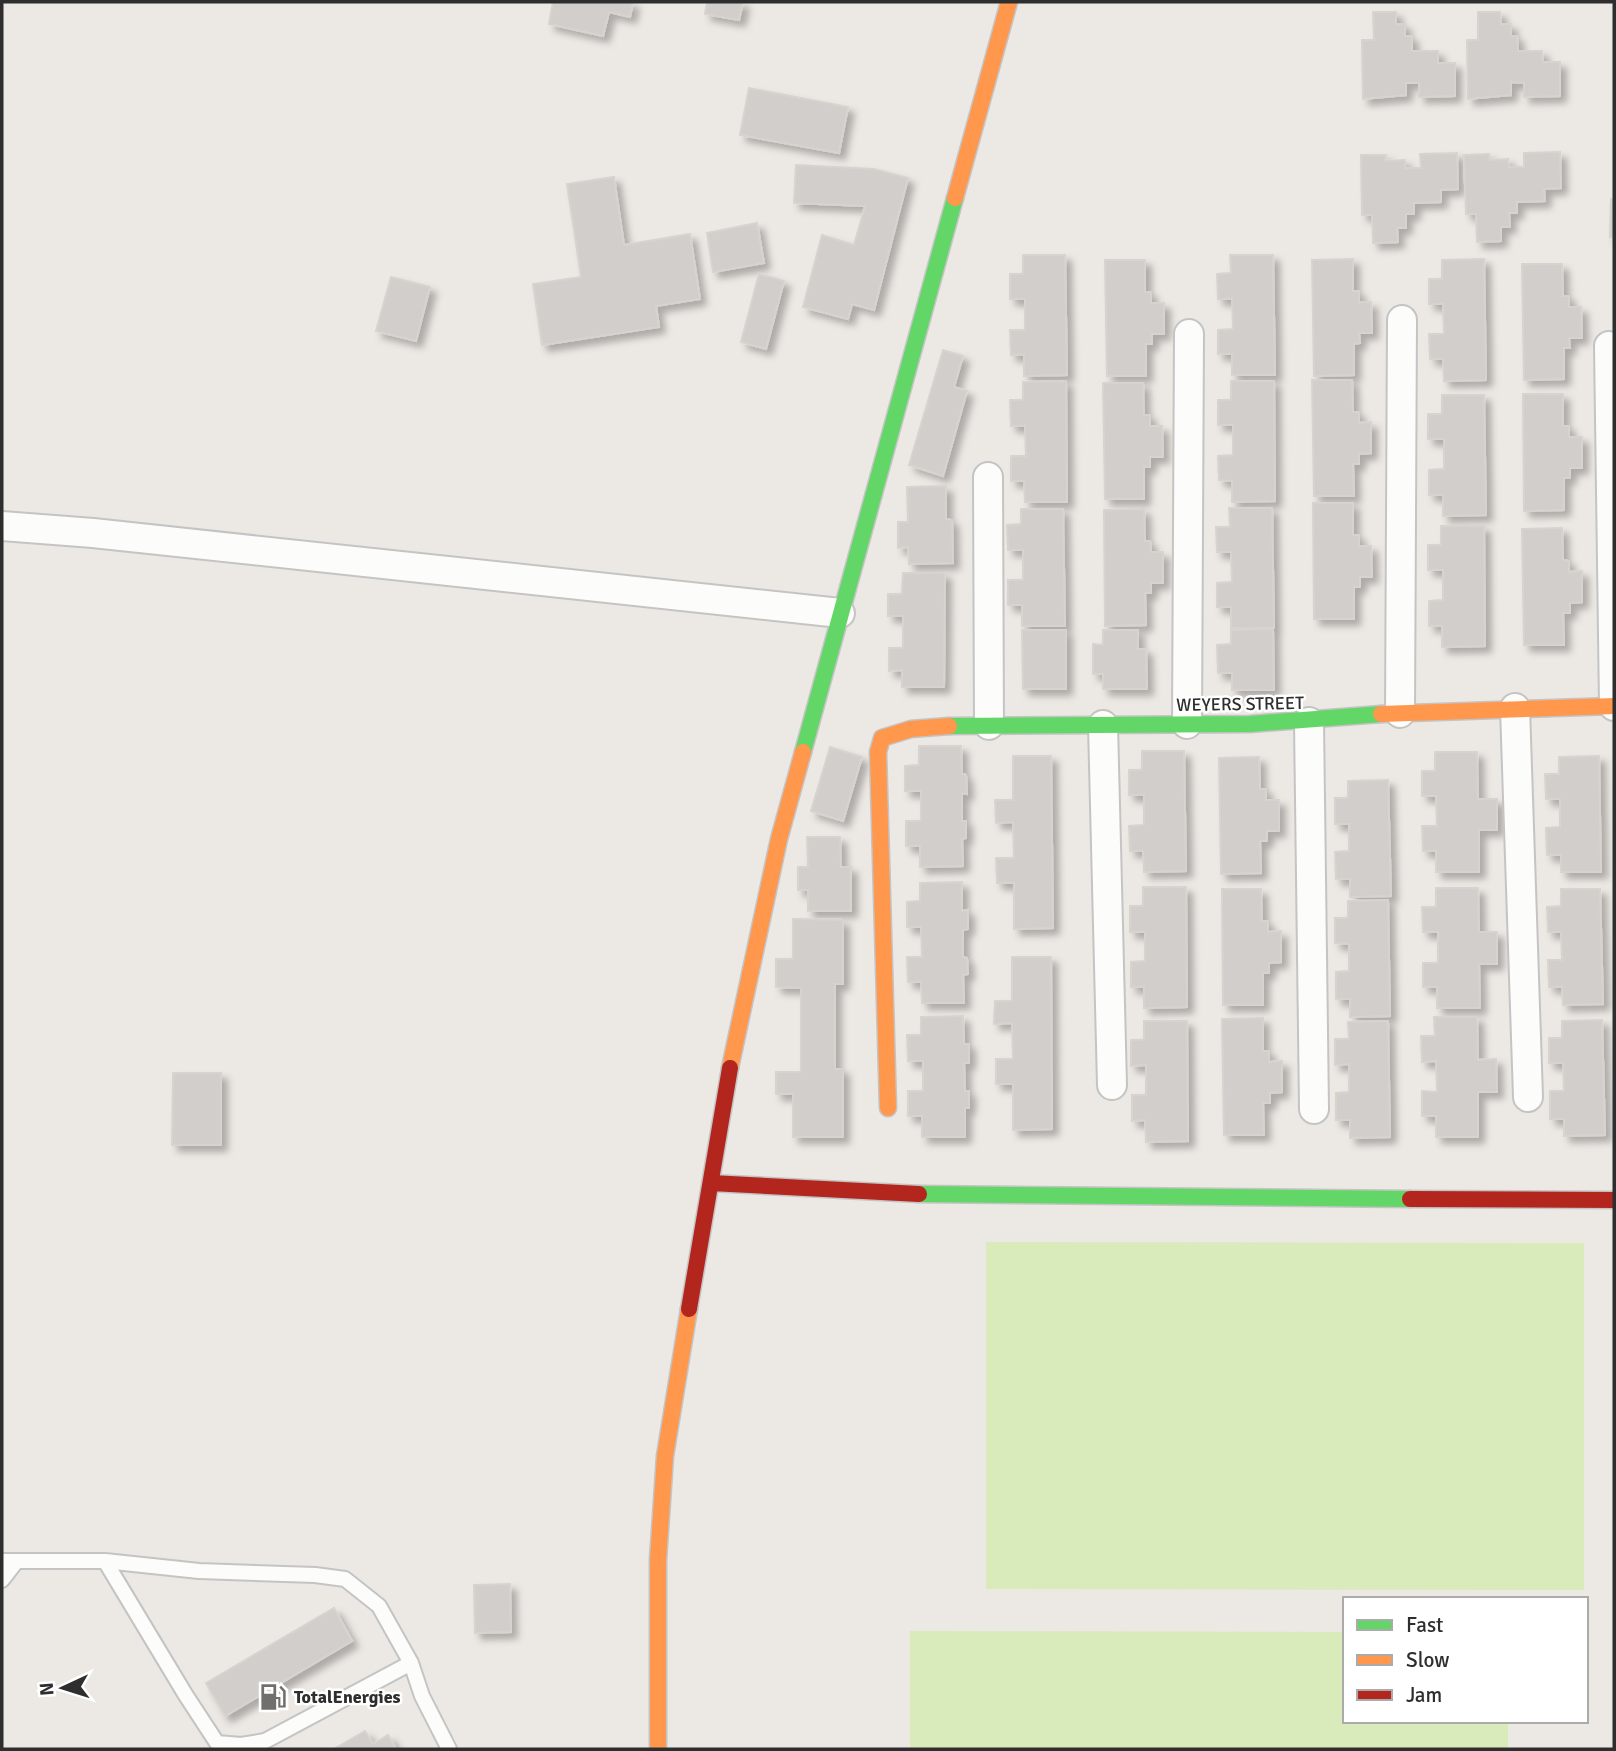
<svg xmlns="http://www.w3.org/2000/svg" width="1616" height="1751" font-family="Signika,sans-serif">
<style>
.pitch{fill:#d9eabb}
.building{fill:#d1cecb;stroke:#d7d4d0;stroke-width:2;filter:url(#shadow)}
.lines{fill:none;stroke-linecap:round;stroke-linejoin:round}
.lane-casing{stroke:#c5c4c5;stroke-width:18}
.street-casing{stroke:#c5c4c5;stroke-width:32}
.fast-casing{stroke:#c5c4c5;stroke-width:19}
.slow-casing{stroke:#c5c4c5;stroke-width:19}
.jam-casing{stroke:#c5c4c5;stroke-width:19}
.lane{stroke:#fcfcfb;stroke-width:14}
.street{stroke:#fcfcfb;stroke-width:28}
.fast{stroke:#63d668;stroke-width:16}
.slow{stroke:#ff974d;stroke-width:16}
.jam{stroke:#b3261e;stroke-width:16}
.labels{text-anchor:middle;dominant-baseline:central;stroke-width:5;stroke-linejoin:round;paint-order:stroke}
.street-label{font-size:18px;fill:#2e2e2e;stroke:#fff}
.poi-label{font-size:18px;font-weight:bold;fill:#2e2e2e;stroke:#fff;text-anchor:start}
</style>
<defs>
<filter id="shadow"><feDropShadow dx="6" dy="6" stdDeviation="3.5" flood-color="#0004"/></filter>
</defs>
<rect width="100%" height="100%" fill="#ece8e4"/>
<path class="pitch" d="M986 1242 1584 1243V1590L986 1589Z
M910 1631 1345 1632V1721H1508V1749H910Z"/>
<path class="building" d="M553 2H633L630 17 609 12 603 36 549 24Z
M707 2H743L739 20 705 14Z
M1373 12H1396V24H1405V36H1412V51H1438V63H1455V96L1419 97V83H1406V95L1363 99 1362 40H1374Z
M1478 12H1500L1501 24H1511V36H1517L1518 51H1542L1543 62H1560V96L1524 97V83L1511 82V95L1468 99 1467 40H1478Z
M749 88 848 107 839 153 740 135Z
M1560 152 1561 188 1544 189 1545 201 1517 202V213H1509L1510 227H1501V241L1477 242 1476 214H1466L1464 155 1489 154V160L1508 159 1509 167H1524V153Z
M1457 153 1458 189 1441 190V202L1414 203V214H1406V228H1397L1398 242 1373 243 1372 215H1362L1361 155H1386L1385 161 1405 160V168H1421L1420 154Z
M796 165 874 169 908 178 874 310 852 304 848 319 803 307 822 235 854 245 865 206 794 203Z
M614 177 624 245 690 234 700 299 656 306 659 327 542 345 533 284 581 277 567 184Z
M1611 199H1614V237H1610Z
M757 223 764 263 713 272 707 233Z
M1023 255H1065L1067 375 1024 376V355H1011L1010 330H1025V299H1010V274H1023Z
M1230 255H1273L1275 375H1232V354H1218V330L1233 329 1232 299H1218L1217 274 1231 273Z
M1353 259V291H1359V302H1371L1372 333H1359L1360 343 1354 344V375L1314 376 1312 260Z
M1484 259 1486 380 1444 381 1443 359H1430L1429 334H1444L1443 304H1429V279H1442V260Z
M1105 260H1145V292H1151V303H1164V334H1152V344H1146V376H1107Z
M1522 264H1562L1563 296H1569V307H1581L1582 338H1569L1570 348H1564V379L1524 380Z
M759 274 784 281 766 349 741 342Z
M391 277 430 287 416 341 376 331Z
M943 350 963 356 954 387 967 391 943 476 909 465Z
M1312 380H1352L1353 412H1359V423L1371 422V453L1359 454V464H1353L1354 496H1314Z
M1066 381 1067 502H1025L1024 481H1011V456H1026L1025 426H1011L1010 400H1023V382Z
M1231 381H1274L1275 501 1232 502V481L1219 480 1218 456 1233 455V425H1218V400H1231Z
M1103 383H1143L1144 415H1150V426H1162L1163 457H1150V467H1144V499H1105Z
M1523 394H1563V426H1569V437H1582V468H1570V478H1564V510L1524 511Z
M1442 395H1484L1486 515 1443 516V495H1429V470L1444 469V439H1428V414H1442Z
M946 486V519L952 520 953 563 909 564 908 547 898 548V522H908L907 487Z
M1313 503H1353V535H1359V546H1371L1372 577H1360V587H1354V619H1314Z
M1229 508H1272L1274 628H1231V607H1217V583L1232 582 1231 552H1217L1216 527H1230Z
M1021 509H1063L1065 626H1022V605H1008V580H1023V550H1008L1007 525 1021 524Z
M1144 509 1145 541H1150L1151 552H1163V583H1151V593H1145L1146 625 1105 626 1104 510Z
M1441 526H1484L1485 646 1442 647V626H1429V601L1443 600V570H1428V545H1441Z
M1562 528 1563 560 1569 561V572L1582 571V602L1570 603V613H1563L1564 645H1524L1522 529Z
M903 573H945L944 687H902V670L889 671V648H903V616H888V594H902Z
M1273 629 1274 690H1232V673H1218L1217 645 1231 644V630Z
M1022 630H1066V689H1023Z
M1103 630H1138V649H1146L1147 689H1103V674H1093V644L1103 645Z
M919 746H961L962 774 966 775 967 794 962 793V821H966V838L962 839 963 866 920 867V846H906V821H921V791H905V766L919 765Z
M830 747 862 757 843 821 811 811Z
M1142 751H1184L1186 871 1144 872 1143 851H1130L1129 826 1144 825V795H1129V770H1142Z
M1435 752H1477L1478 799H1497V830H1479V872H1436V851H1423L1422 826H1437L1436 796H1422V771H1435Z
M1013 756H1051L1053 928 1014 929V883H997L996 858H1014L1013 822 996 823 995 800H1013Z
M1599 756 1601 872H1561V855H1547L1546 828 1560 827V799H1546L1545 774H1559V757Z
M1259 757 1260 789H1266V800H1279V831H1267V841H1260L1261 873 1221 874 1219 758Z
M1388 780 1391 896 1350 897V879H1336L1335 852 1349 851V824H1335V798H1348V781Z
M807 837H840L841 867H851V911H808V890H798V867H808Z
M962 882V911L968 910V929L963 930V957L967 958 968 974 963 975 964 1003H922L921 982H908L907 957H922L921 927H907V902L920 901V883Z
M1143 887H1186L1187 1007 1144 1008V987H1131V962L1145 961V932H1130V906H1143Z
M1436 888H1478L1479 932H1497V964H1479L1480 1008H1437V987H1423V963H1438V932H1423L1422 907H1436Z
M1222 889H1261L1262 921H1268V932L1281 931V962L1269 963V973H1263V1005H1223Z
M1561 889H1600L1603 1004 1563 1005 1562 987H1549L1548 960H1562L1561 932H1548L1547 907 1561 906Z
M1388 900 1390 1016 1350 1017V999H1336V972L1349 971V944L1335 943V918H1348V901Z
M793 919 843 920V984H835V1069H843V1137H793V1094H776V1072H801V988L776 987V959H793Z
M1012 957H1051L1052 1129 1013 1130V1084H996V1059H1013L1012 1023 994 1024 995 1001H1012Z
M963 1016 964 1044H969V1063H964L965 1091H969V1108H965V1137H922V1116H908V1091H923V1061H908L907 1035H921V1017Z
M1434 1017H1477L1478 1060 1496 1059 1497 1092H1478V1137H1436V1116H1422V1091L1437 1092 1436 1061 1422 1062 1421 1036H1435Z
M1263 1018V1051H1269V1062L1282 1061V1092L1270 1093V1103H1263L1264 1135H1224L1222 1019Z
M1602 1020 1605 1135 1564 1136V1119H1550V1091H1564L1563 1063H1549V1038H1562V1021Z
M1144 1021H1187L1188 1141 1146 1142 1145 1120 1132 1121V1095H1146V1065L1131 1066V1040H1144Z
M1388 1021 1390 1137 1350 1138V1120H1336V1093L1349 1092V1064L1335 1065V1039H1349L1348 1022Z
M173 1073H221V1145H172Z
M510 1584 511 1632 475 1633 474 1585Z
M334 1608 352 1641 225 1716 206 1683Z
M365 1731 373 1744 388 1735 396 1749H334Z"/>
<g class="lines">
<defs>
<path id="lane" d="M2 1561H105L199 1571 315 1575 345 1579 379 1606 411 1663 422 1696 449 1749
M105 1561 185 1694 217 1743 241 1745 265 1741 411 1663
M2 1580 16 1562"/>
<path id="street" d="M1609 346 1614 706
M988 477 989 725
M2 526 93 533 840 613
M1515 708 1528 1097
M1400 713 1402 320
M1309 722 1314 1109
M1187 724 1189 334
M1103 725 1112 1085"/>
<path id="fast" d="M949 726 1250 724 1381 714
M803 752 955 198
M919 1194 1410 1199"/>
<path id="slow" d="M955 198 1009 2
M1381 714 1614 706
M730 1068 779 839 803 752
M888 1108 878 752 882 738 911 729 949 726
M658 1749V1560L665 1456 689 1309"/>
<path id="jam" d="M711 1183 919 1194
M1410 1199 1614 1200
M689 1309 730 1068"/>
</defs>
<use href="#lane" class="lane-casing"/>
<use href="#street" class="street-casing"/>
<use href="#fast" class="fast-casing"/>
<use href="#slow" class="slow-casing"/>
<use href="#jam" class="jam-casing"/>
<use href="#lane" class="lane"/>
<use href="#street" class="street"/>
<use href="#fast" class="fast"/>
<use href="#slow" class="slow"/>
<use href="#jam" class="jam"/>
</g>
<defs>
<symbol id="fuel-bare" viewBox="-9 -9 18 18"><path d="M-5.5-6h7V0h2V4h1.3V-2.5L3-4.5l.8-.8L6-3V5H2.5V1h-1V6h-7ZM-4.2-4.7v3.2H.2V-4.7Z" fill="#706f6e" stroke="#fff" stroke-width="2.5" paint-order="stroke"/></symbol>
</defs>
<g fill-rule="evenodd">
<use href="#fuel-bare" x="254" y="1678" width="38" height="38"/>
</g>
<g class="labels">
<g class="street-label">
<text transform="translate(1240 704) rotate(-1)">WEYERS STREET</text>
</g>
<g class="poi-label">
<text x="294" y="1697">TotalEnergies</text>
</g>
</g>
<rect width="1616" height="1751" fill="none" stroke="#2e2e2e" stroke-width="7"/>
<rect x="1343" y="1597" width="245" height="126" fill="#ffffff" stroke="#ababab" stroke-width="2"/>
<rect x="1357" y="1620" width="35" height="10" fill="#63d668" stroke="#ababab" stroke-width="2"/>
<text x="1406" y="1632" font-size="21" fill="#2e2e2e">Fast</text>
<rect x="1357" y="1655" width="35" height="10" fill="#ff974d" stroke="#ababab" stroke-width="2"/>
<text x="1406" y="1667" font-size="21" fill="#2e2e2e">Slow</text>
<rect x="1357" y="1690" width="35" height="10" fill="#b3261e" stroke="#ababab" stroke-width="2"/>
<text x="1406" y="1702" font-size="21" fill="#2e2e2e">Jam</text>
<g transform="translate(63 1688) rotate(266)" stroke="#ffffff" stroke-width="5" paint-order="stroke">
<path d="M0-5L12 26L0 18L-12 26Z" fill="#2e2e2e"/>
<text y="-10" font-size="19" font-weight="bold" text-anchor="middle" fill="#2e2e2e">N</text>
</g>
</svg>
